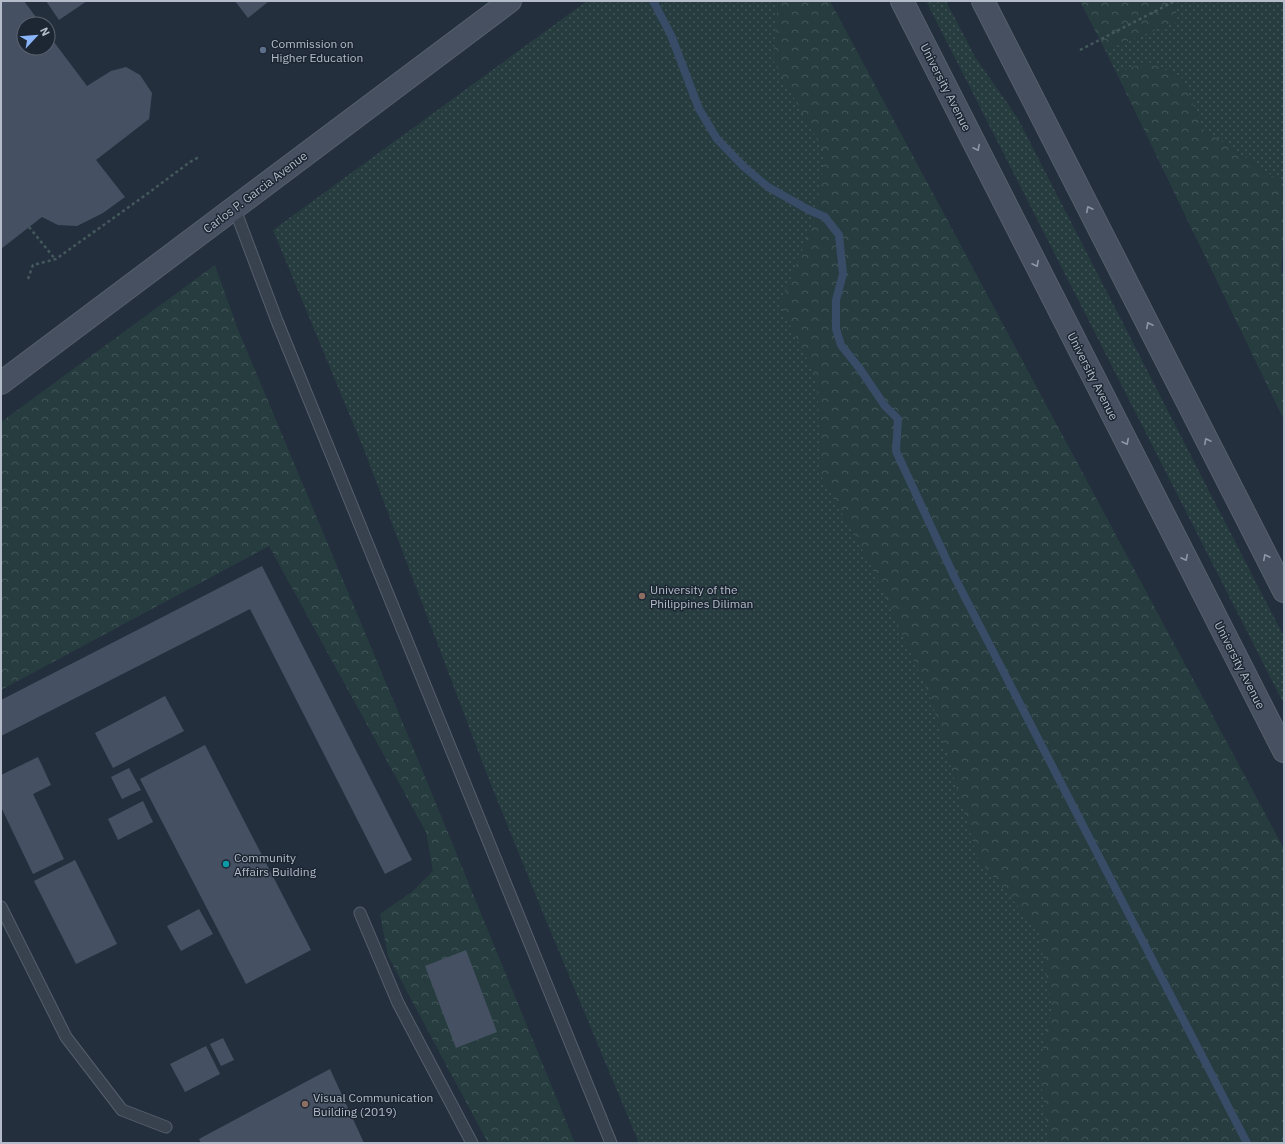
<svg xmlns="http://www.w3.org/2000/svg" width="1285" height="1144" font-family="'IBM Plex Sans',sans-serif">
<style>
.grass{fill:url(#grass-dots)}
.forest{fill:url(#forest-crowns)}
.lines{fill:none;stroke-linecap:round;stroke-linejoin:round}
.stream{stroke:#394c67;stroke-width:8}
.building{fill:#455162}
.lane-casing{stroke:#565f6c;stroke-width:13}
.secondary-casing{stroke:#565f6c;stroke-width:24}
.path{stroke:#44595c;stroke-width:2.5;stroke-dasharray:3 3;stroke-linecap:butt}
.lane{stroke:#38414e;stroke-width:11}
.secondary{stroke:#465061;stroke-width:22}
.oneway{stroke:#8e96a5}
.service-dot{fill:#5c6f8a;stroke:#1d2633;stroke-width:1.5}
.education-dot{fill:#8d6e63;stroke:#1d2633;stroke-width:1.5}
.culture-dot{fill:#0f9aa8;stroke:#1d2633;stroke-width:1.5}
.labels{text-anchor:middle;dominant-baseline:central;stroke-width:3;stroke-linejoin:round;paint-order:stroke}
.poi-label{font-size:12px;fill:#b4bcc9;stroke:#1d2633;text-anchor:start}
.street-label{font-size:12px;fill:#b4bcc9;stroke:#1d2633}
</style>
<defs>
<pattern id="grass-dots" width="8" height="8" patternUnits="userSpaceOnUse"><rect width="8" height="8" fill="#263c3f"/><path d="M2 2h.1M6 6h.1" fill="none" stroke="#435659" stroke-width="1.8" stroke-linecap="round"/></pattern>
<pattern id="forest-crowns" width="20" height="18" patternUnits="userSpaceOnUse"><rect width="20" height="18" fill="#263c3f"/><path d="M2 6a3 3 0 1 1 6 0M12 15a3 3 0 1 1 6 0" fill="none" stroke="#435659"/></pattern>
</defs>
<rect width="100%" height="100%" fill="#242f3e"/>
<path class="grass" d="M587 1H824L1284 1143H639L545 918 488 777 365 452 273 230Z
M926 1H946L975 57 1017 117 1284 637V704Z
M1174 1H1284V184L1203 129 1182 78 1146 61 1117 74 1105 50 1177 21Z"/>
<path class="forest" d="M778 1H830L1284 849V1143H1049L1039 1066 1052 1007 1038 930 978 859 930 696 869 562 821 476 817 379 780 305 814 221 825 154 773 60Z
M1080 1H1174L1178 21 1105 50Z
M1146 61 1182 78 1203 129 1284 184V235L1281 270 1284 277V420L1117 74Z
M215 265 237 327 407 733 575 1143H488L388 956 380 914 413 891 433 871 426 832 269 546 1 690V422Z"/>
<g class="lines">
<path class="stream" d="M653 1 671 35 699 109 717 139 743 166 768 187 809 210 825 217 839 235 843 274 836 300V329L841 345 860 369 885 406 898 419 896 451 954 576 1247 1143"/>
</g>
<path class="building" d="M1 1H24L41 24H24V48H48V34L87 86 111 71 126 67 140 75 152 93 149 119 96 160 125 197 103 213 77 226 58 225 42 217 1 249Z
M46 1H87L59 20Z
M235 1H269L248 18Z
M262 566 412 860 385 874 250 609 1 736V700Z
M165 696 184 731 113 768 95 733Z
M205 745 311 950 246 984 140 779Z
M38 757 51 785 33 794 64 859 33 874 1 807V775Z
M129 768 141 790 122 799 111 777Z
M143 801 153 822 118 840 108 819Z
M75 860 117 944 76 964 34 881Z
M199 909 213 934 181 951 167 926Z
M466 950 497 1032 456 1048 425 966Z
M223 1038 234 1060 221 1066 210 1044Z
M206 1046 220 1074 185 1092 170 1064Z
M330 1069 364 1143H201L199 1139Z"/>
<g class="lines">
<defs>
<path id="lane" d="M234 207 277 321 611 1143
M1 907 66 1037 122 1110 166 1127
M360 913 398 1003 472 1143"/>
<path id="secondary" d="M902 1 1284 751
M983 1 1284 591
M1 383 510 1"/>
</defs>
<use href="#lane" class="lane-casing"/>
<use href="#secondary" class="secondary-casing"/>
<path class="path" d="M1080 50 1175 1
M29 227 55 259
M28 279 33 265 56 259 147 194 190 162 199 157"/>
<use href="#lane" class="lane"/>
<use href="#secondary" class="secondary"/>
</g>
<defs><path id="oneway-chevron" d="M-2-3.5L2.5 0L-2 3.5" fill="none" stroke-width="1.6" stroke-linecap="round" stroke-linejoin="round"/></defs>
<g class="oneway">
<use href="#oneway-chevron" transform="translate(977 148) rotate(63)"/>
<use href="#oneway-chevron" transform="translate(1089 209) rotate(-117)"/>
<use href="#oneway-chevron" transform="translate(1036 264) rotate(63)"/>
<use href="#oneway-chevron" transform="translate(1149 325) rotate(-117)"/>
<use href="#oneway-chevron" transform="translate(1207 441) rotate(-117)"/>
<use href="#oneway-chevron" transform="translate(1126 442) rotate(63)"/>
<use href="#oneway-chevron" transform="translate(1266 557) rotate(-117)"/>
<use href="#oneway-chevron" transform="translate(1185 558) rotate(63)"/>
</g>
<circle class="service-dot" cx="263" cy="50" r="4"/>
<g class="education-dot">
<circle cx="642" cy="596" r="4"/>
<circle cx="305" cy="1104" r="4"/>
</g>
<circle class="culture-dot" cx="226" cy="864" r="4"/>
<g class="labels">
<g class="poi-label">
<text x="271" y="43">Commission on<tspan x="271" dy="14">Higher Education</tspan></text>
<text x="650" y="589">University of the<tspan x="650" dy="14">Philippines Diliman</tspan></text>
<text x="234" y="857">Community<tspan x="234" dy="14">Affairs Building</tspan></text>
<text x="313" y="1097">Visual Communication<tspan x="313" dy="14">Building (2019)</tspan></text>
</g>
<g class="street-label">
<text transform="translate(946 87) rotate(63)">University Avenue</text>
<text transform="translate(255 192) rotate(-37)">Carlos P. Garcia Avenue</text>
<text transform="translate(1093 376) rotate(63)">University Avenue</text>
<text transform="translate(1240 665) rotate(63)">University Avenue</text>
</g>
</g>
<rect width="1285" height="1144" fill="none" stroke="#b4bcc9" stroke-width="4"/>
<g transform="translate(36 36) rotate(64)"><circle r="19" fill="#1d2633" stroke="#59626f"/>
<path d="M0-3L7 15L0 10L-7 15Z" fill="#8ab4f8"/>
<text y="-6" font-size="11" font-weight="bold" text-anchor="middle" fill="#b4bcc9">N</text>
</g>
</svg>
